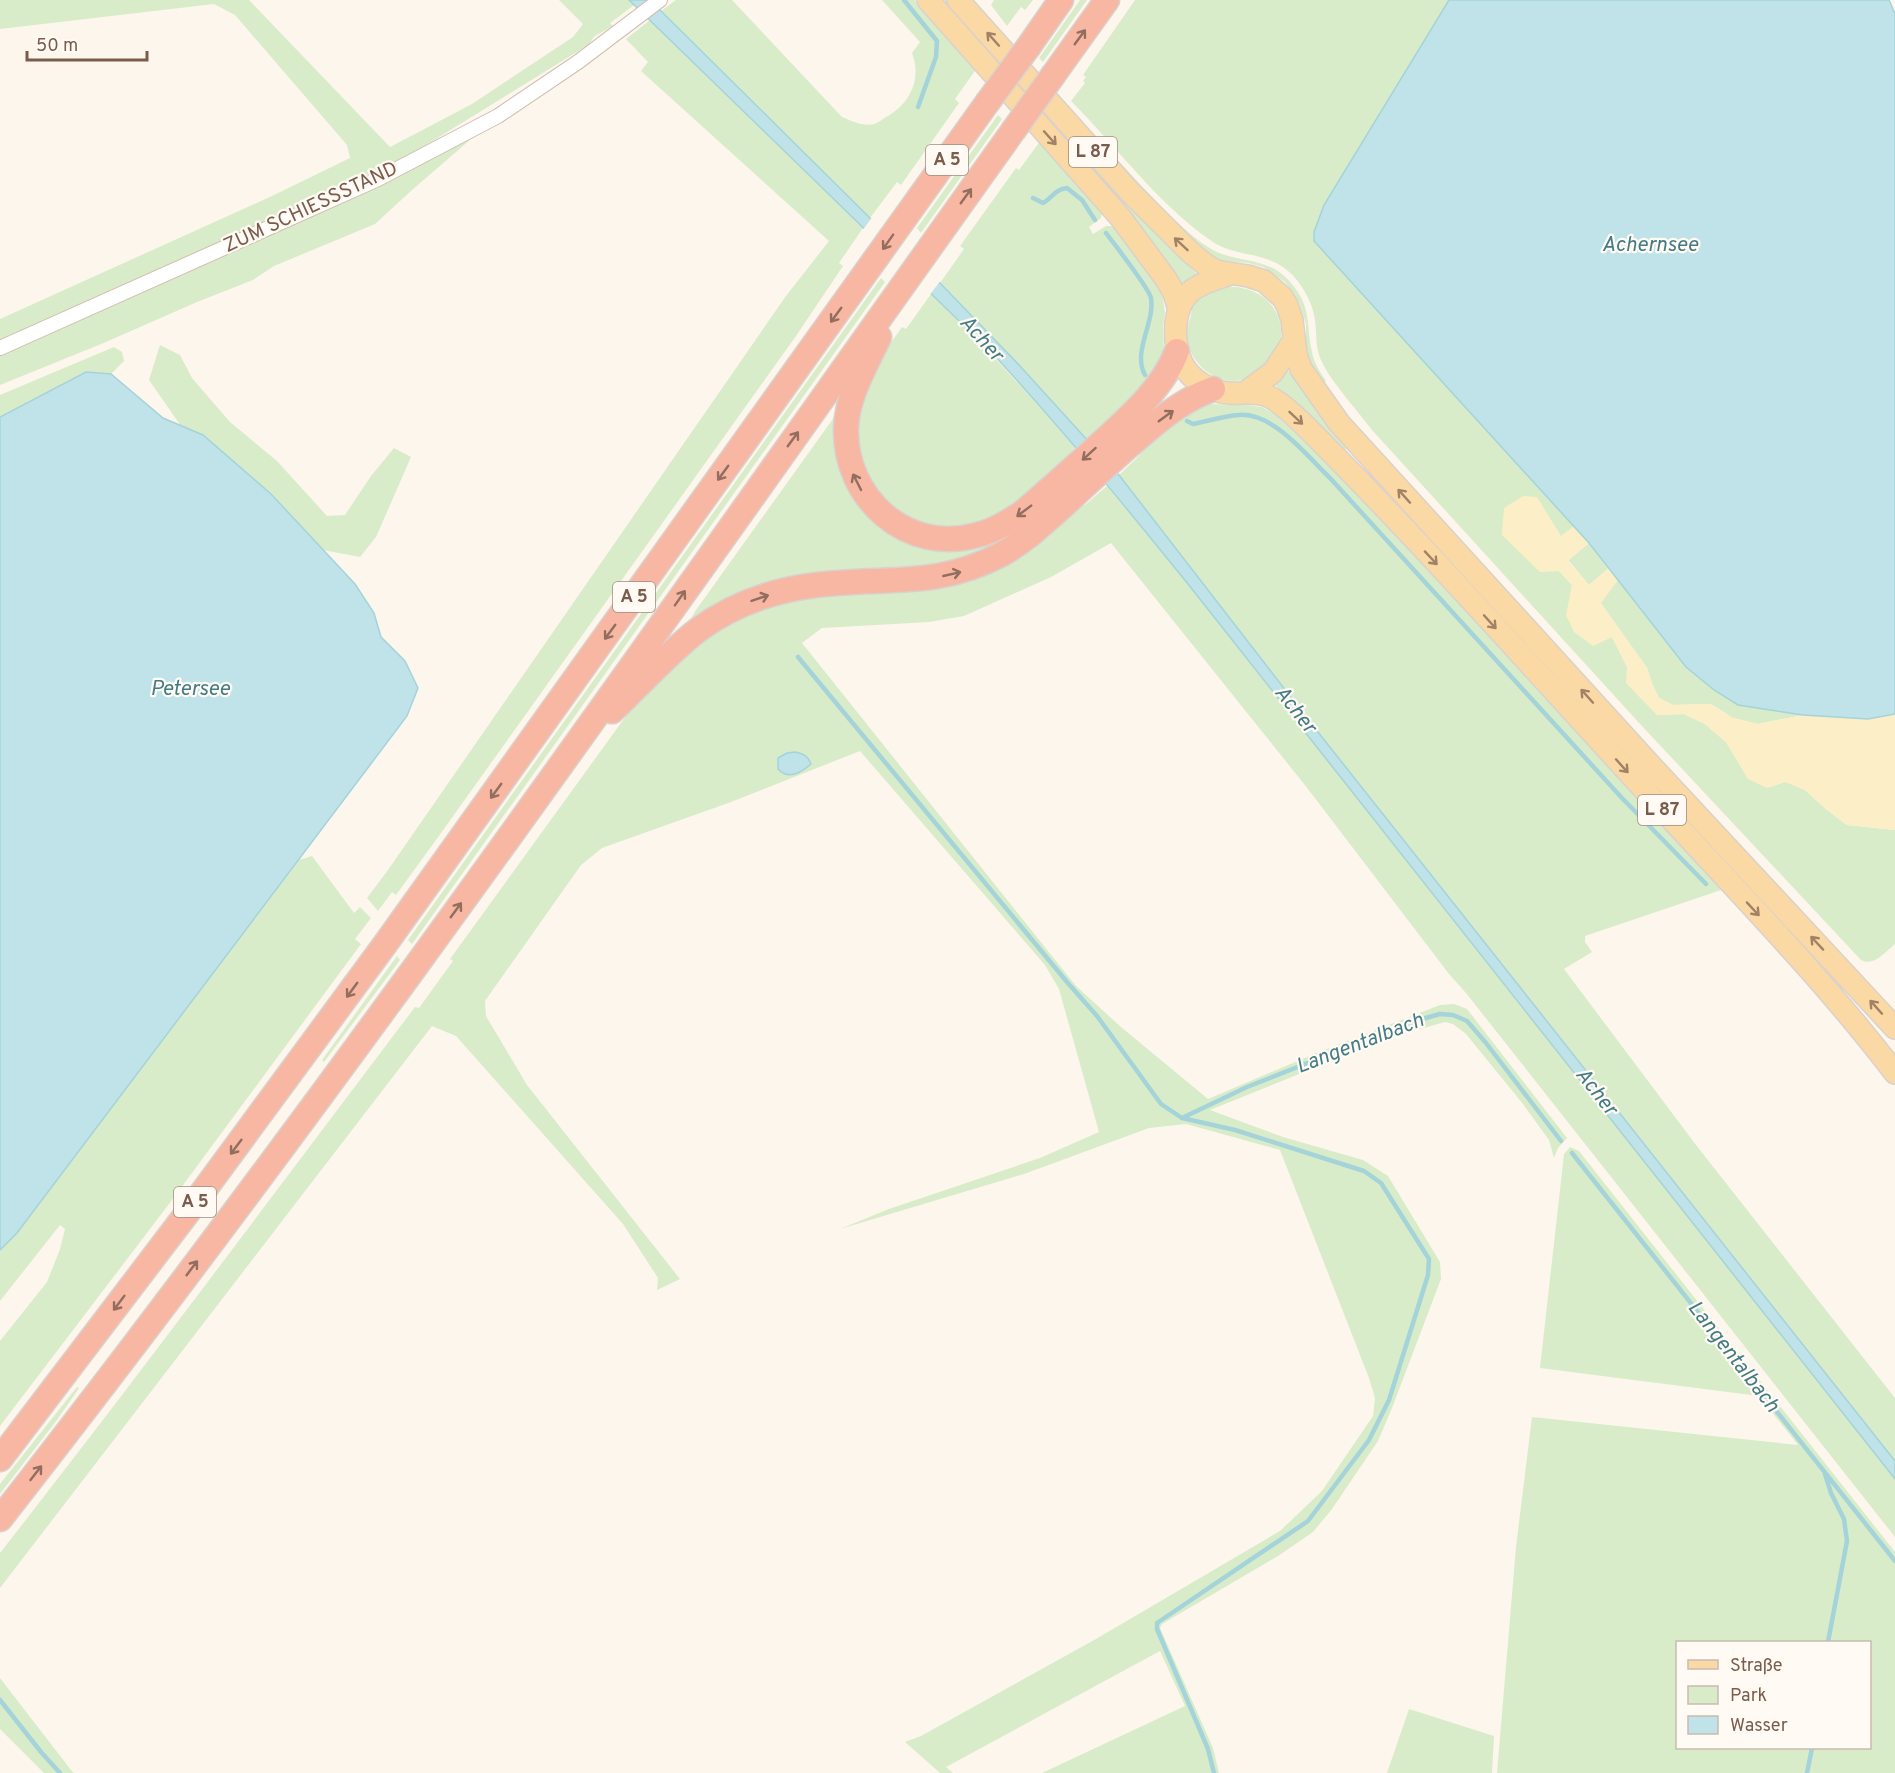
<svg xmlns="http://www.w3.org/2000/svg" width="1895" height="1773" font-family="Overpass,sans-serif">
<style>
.green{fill:#d8ecc9;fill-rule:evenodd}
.sand{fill:#fcefc7}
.water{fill:#bfe3e8;stroke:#a5d3da;stroke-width:1.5}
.pier{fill:#fdf6ec}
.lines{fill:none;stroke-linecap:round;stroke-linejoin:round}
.stream{stroke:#a5d3da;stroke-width:4.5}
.minor-casing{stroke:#d1beb0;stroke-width:16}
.primary-casing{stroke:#dad1cd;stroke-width:24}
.motorway-casing{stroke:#dad1cd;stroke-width:27}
.minor{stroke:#fff;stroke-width:14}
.primary{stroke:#fbd9a5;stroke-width:21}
.motorway{stroke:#f7b7a3;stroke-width:24}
.motorway-bridge-casing{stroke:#dad1cd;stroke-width:27;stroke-linecap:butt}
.motorway-bridge{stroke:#f7b7a3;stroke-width:24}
.oneway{stroke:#936e5e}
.oneway2{stroke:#a18267}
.labels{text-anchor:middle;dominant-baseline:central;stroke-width:4.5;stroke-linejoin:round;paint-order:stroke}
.shield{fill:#fffaf3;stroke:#a28b7f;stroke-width:1.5}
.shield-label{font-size:18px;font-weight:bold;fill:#7a5c4d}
.street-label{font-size:20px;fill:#7a5c4d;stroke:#fffaf3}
.water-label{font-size:21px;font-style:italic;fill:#437c86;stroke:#fffaf3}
</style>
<rect width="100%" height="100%" fill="#fdf6ec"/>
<path class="green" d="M0 0H249L390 147 472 104 573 37 583 24 559 0H641L610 23 613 26 595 36 588 45 392 166 261 224 266 237 349 198 478 133 412 190 375 224 274 266 253 280 197 302 106 342 0 385V319L272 196 350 158 347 145 235 15 214 4 0 29Z
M676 0H732L842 117C852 121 863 127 874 124 878 123 883 119 886 117 910 104 922 79 912 53L920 42 882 0H915L977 68 955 99 959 103 901 185 897 182 870 218 661 11Z
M940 0H946L1121 197 1200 277 1183 287Z
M994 0H1033L1025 10 1021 7 1007 26 991 5Z
M1080 0H1087L1043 62 1039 58Z
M1135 0H1449L1324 205 1314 241 1574 526 1562 537 1559 571 1572 585 1567 615 1612 637 1627 667 1657 715 1684 714 1705 724 1726 742 1749 779 1786 782 1805 790 1826 809 1847 825 1895 830V944C1885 952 1874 967 1861 960L1641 725 1372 430C1358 411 1330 381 1321 360 1315 347 1317 334 1315 320 1313 305 1305 290 1296 279 1270 248 1237 260 1210 240 1156 202 1117 147 1071 101L1085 83 1083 81 1086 77 1083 75Z
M650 20 863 228 839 263 843 266 796 336 436 840 396 895 392 892 378 911 367 898 388 870 786 296 829 241 641 71 648 62 626 39Z
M998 115 1002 119 921 233 917 228Z
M1041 140 1102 210 1101 218 1089 227 1093 234 1106 226H1115L1152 275 1162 292 1165 313 1163 328 1164 349 1160 368 1110 421 1108 419 1086 439 1020 366 940 283 964 249 960 246 1016 168 1019 170Z
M1112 154C1141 184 1173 224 1208 247 1235 265 1267 254 1291 283 1312 307 1306 325 1312 352 1314 363 1320 372 1326 381L1322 384 1311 367 1306 351V324L1299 302 1285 282 1263 267 1248 263 1219 260 1205 252 1150 201 1111 155Z
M881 278 885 282 412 944 408 940Z
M1225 287C1252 285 1278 300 1281 329 1282 336 1281 345 1278 351 1274 356 1269 361 1265 365 1258 373 1254 378 1243 380 1216 386 1190 364 1187 338 1186 330 1189 323 1191 315 1192 308 1191 299 1199 295 1206 291 1217 289 1225 287Z
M931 294C982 344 1030 394 1075 448L1053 470 1039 490 969 530 905 522 860 472 857 406 885 351 902 327 906 329Z
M160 345 180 355 192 378 230 422 277 461 327 516 345 515 371 476 394 448 411 457 376 537 360 557 323 550 271 494 203 435 181 426 149 380Z
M114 347 122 352 124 361 111 374 86 372 0 417V395Z
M1287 369 1324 420 1347 448 1344 450 1273 383Z
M1206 404 1245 405 1262 407 1274 414 1320 454 1382 518 1724 889 1585 936V942L1592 952 1564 969 1696 1145 1895 1398V1461L1314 727 1119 475 1140 455 1137 452 1172 422Z
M835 416 839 419V440L899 533 1030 523 974 557 695 624 690 620 696 610Z
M1108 485 1188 584 1895 1479V1537L1466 993 1449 974 1308 789 1111 543 1051 577 964 616 929 622 822 628 802 643 1076 986 1121 1027 1208 1099 1314 1054 1440 1005 1454 1004 1467 1009 1567 1138 1558 1148 1554 1158 1549 1140 1523 1104 1466 1034 1453 1024 1445 1022 1391 1037 1210 1110 1283 1137 1363 1160 1388 1176 1440 1262 1441 1279 1392 1408 1378 1441 1332 1509 1313 1532 1278 1556 1162 1624 1160 1628 1213 1748 1219 1773H1042L1185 1706 1160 1651 946 1767 953 1773H940L905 1742 921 1736 1096 1639 1280 1531 1322 1491 1373 1416 1375 1398 1369 1378 1280 1150 1186 1124 1149 1128 1024 1174 840 1229 889 1209 1040 1158 1099 1132 1059 989 1045 965 860 751 731 802 602 848 581 865 485 1001 486 1016 527 1085 680 1279 657 1290 658 1278 623 1224 456 1036 432 1026 0 1588V1553C141 1373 277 1189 415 1007L419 1008 453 961 450 959 642 694 704 634 785 597 919 586 1081 502 1085 505Z
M1589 543 1608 569 1589 585 1568 560Z
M1618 580 1686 667 1714 690 1738 705 1803 715 1758 724 1733 718 1711 704 1673 705 1659 698 1653 686 1647 668 1600 602Z
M312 856 354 913 360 907 371 918 355 939 361 944 172 1200 0 1426V1341L47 1282 60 1249 65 1229 60 1225 0 1301V1250L17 1233 299 860Z
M397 956 400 960 324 1062 322 1060Z
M1570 1147 1579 1151 1895 1552V1773H1497L1516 1547 1532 1417 1798 1445 1759 1396 1540 1368 1564 1154ZM1678 1642H1870V1748H1678Z
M77 1387 79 1388 57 1420 0 1494V1484Z
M0 1678 71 1770 74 1773H44L0 1729Z
M1409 1709 1494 1736 1492 1773H1387Z"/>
<path class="sand" d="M1523 496 1537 497 1561 536 1574 526 1589 543 1568 561 1589 585 1608 569 1618 580 1601 603 1647 668 1653 686 1659 698 1673 705 1711 704 1733 718 1758 724 1803 715 1868 719 1895 714V830L1847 825 1826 809 1805 790 1786 782 1767 788 1748 779 1726 742 1705 724 1684 714 1657 715 1626 683 1627 667 1612 637 1593 646 1574 632 1566 615 1572 585 1559 571 1540 572 1502 535 1504 508Z"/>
<path class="water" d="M629 0H649L661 11 870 218 940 283 1020 366 1119 475 1314 727 1895 1461V1479L1188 584C1124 505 1060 426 991 352Z
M1449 0H1889L1895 14V714L1868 719 1803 715 1738 705 1714 690 1686 667 1589 543 1314 241V232L1324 205Z
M86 372 111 374 163 418 203 435 271 494 355 584 374 613 381 637 405 661 418 688 407 716 17 1233 0 1250V417Z
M795 752C804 754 808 756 811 764 801 773 788 780 778 769V758L787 753Z"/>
<path class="pier" d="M873 216 941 280 929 296 862 231Z"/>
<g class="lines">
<path class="stream" d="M904 0 937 41 936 57 918 107
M1033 198 1043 203C1053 197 1054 190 1067 188L1082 200 1095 220
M1106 233C1114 244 1149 288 1151 298 1155 323 1132 352 1145 375
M1187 421 1193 424C1208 421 1224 416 1239 415 1273 412 1307 456 1330 478L1621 797 1706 884
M798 657 1067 982 1097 1016 1161 1104 1182 1118 1235 1130 1364 1171 1381 1183 1429 1259 1428 1275 1389 1400 1369 1440 1308 1521 1157 1623V1629L1208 1749 1214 1773
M1182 1118 1247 1087 1348 1047 1422 1019 1440 1014 1453 1015 1467 1021 1486 1043 1561 1141
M1572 1153 1895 1561
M1825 1474 1831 1493 1844 1519 1847 1541 1828 1642
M0 1700 41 1752 60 1773
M1807 1773 1812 1748"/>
<defs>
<path id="minor" d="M0 348 378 179 498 116 578 62 660 0"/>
<path id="primary" d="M928 0 1120 217 1166 279 1174 293 1179 310
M958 0 1129 191 1190 252 1206 265 1216 271 1248 276 1264 281 1282 297 1287 305 1292 320 1296 354 1301 369 1339 423 1655 770 1895 1028
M1230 274C1217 279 1199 283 1189 293 1172 309 1173 344 1182 363 1190 380 1211 392 1229 393 1243 394 1255 391 1268 396 1287 405 1317 438 1332 453 1442 565 1546 683 1652 798 1734 888 1821 976 1895 1073
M1246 392 1273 372 1294 340"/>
<path id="motorway" d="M1029 46 1061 0
M1054 74 1107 0
M879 337C866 365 847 396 846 428 844 498 907 555 977 535 994 531 1008 522 1022 513 1045 494 1066 474 1088 455 1119 426 1162 392 1177 351
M612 711C640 685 667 654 698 630 732 605 774 590 816 585 885 576 936 589 1002 554 1025 541 1044 523 1063 506 1090 481 1116 456 1144 433 1165 415 1187 398 1213 389
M0 1459 188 1212 386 943 987 103
M0 1519C353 1068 680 597 1013 131"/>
</defs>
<use href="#minor" class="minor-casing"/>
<use href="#primary" class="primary-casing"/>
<use href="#motorway" class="motorway-casing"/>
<use href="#minor" class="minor"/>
<use href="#primary" class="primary"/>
<use href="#motorway" class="motorway"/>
<defs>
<path id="motorway-bridge" d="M987 103 1029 46
M1013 131 1054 74"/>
</defs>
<use href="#motorway-bridge" class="motorway-bridge-casing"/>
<use href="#motorway-bridge" class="motorway-bridge"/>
</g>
<defs><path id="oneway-shaft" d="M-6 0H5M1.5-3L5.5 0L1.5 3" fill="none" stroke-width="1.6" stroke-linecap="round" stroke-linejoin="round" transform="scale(1.5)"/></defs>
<g class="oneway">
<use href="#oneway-shaft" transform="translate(1080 37) rotate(-54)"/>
<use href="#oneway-shaft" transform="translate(966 196) rotate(-54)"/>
<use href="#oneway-shaft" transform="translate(888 242) rotate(125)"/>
<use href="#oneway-shaft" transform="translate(836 315) rotate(126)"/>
<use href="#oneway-shaft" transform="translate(1166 416) rotate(-36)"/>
<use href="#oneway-shaft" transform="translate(793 439) rotate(-54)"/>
<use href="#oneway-shaft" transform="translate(1089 454) rotate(138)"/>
<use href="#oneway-shaft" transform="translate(723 473) rotate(126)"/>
<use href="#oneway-shaft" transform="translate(857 482) rotate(-117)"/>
<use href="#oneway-shaft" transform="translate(1024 511) rotate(143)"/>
<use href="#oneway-shaft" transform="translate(952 574) rotate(-13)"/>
<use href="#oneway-shaft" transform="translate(680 598) rotate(-55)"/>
<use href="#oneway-shaft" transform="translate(760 598) rotate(-19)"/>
<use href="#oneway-shaft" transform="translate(610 632) rotate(126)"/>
<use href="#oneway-shaft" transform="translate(496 791) rotate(126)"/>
<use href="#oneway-shaft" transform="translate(456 910) rotate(-54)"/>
<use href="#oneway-shaft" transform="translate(352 990) rotate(126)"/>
<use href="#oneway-shaft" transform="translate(236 1147) rotate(127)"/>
<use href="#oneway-shaft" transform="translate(192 1268) rotate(-53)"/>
<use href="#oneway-shaft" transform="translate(119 1303) rotate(127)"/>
<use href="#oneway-shaft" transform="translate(36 1473) rotate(-52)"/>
</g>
<g class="oneway2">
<use href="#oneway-shaft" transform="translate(993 39) rotate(-132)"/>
<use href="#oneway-shaft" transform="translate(1050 138) rotate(48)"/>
<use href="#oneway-shaft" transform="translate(1181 244) rotate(-137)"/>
<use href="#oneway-shaft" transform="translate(1296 418) rotate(43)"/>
<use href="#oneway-shaft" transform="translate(1404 496) rotate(-132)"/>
<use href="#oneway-shaft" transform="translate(1431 558) rotate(47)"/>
<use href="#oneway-shaft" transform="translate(1490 622) rotate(48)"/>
<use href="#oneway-shaft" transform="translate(1587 696) rotate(-132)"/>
<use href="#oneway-shaft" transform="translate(1622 766) rotate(48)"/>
<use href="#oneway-shaft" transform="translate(1753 909) rotate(47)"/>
<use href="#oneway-shaft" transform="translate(1817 943) rotate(-133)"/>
<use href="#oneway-shaft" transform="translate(1876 1007) rotate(-132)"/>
</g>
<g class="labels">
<g class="shield">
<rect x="1069" y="137" width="48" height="30" rx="4.5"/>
<rect x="926" y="145" width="42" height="30" rx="4.5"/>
<rect x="613" y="582" width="42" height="30" rx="4.5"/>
<rect x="1638" y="795" width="48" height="30" rx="4.5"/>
<rect x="174" y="1187" width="42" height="30" rx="4.5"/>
</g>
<g class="shield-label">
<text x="1093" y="152">L 87</text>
<text x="947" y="160">A 5</text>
<text x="634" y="597">A 5</text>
<text x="1662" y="810">L 87</text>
<text x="195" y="1202">A 5</text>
</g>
<g class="street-label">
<text transform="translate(311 208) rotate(-25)">ZUM SCHIESSSTAND</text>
</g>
<g class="water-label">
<text x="1650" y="245">Achernsee</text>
<text transform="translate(981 339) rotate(48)">Acher</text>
<text x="190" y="689">Petersee</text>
<text transform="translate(1295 710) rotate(52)">Acher</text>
<text transform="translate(1360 1044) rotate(-21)">Langentalbach</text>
<text transform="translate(1596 1092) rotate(52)">Acher</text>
<text transform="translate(1733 1357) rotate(52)">Langentalbach</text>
</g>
</g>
<rect x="1676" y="1641" width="195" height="108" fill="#fffaf3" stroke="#cabbb1" stroke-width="1.5"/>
<rect x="1688" y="1660" width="30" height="9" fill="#fbd9a5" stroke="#cabbb1" stroke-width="1.5"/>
<text x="1730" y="1671" font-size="18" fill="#7a5c4d">Straße</text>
<rect x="1688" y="1686" width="30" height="18" fill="#d8ecc9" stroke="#cabbb1" stroke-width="1.5"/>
<text x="1730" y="1701" font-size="18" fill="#7a5c4d">Park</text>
<rect x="1688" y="1716" width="30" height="18" fill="#bfe3e8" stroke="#cabbb1" stroke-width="1.5"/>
<text x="1730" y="1731" font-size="18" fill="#7a5c4d">Wasser</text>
<path d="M27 51v9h120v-9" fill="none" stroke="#7a5c4d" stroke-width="3"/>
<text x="36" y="51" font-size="18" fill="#7a5c4d" stroke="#fffaf3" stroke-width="4.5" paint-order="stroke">50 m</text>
</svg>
